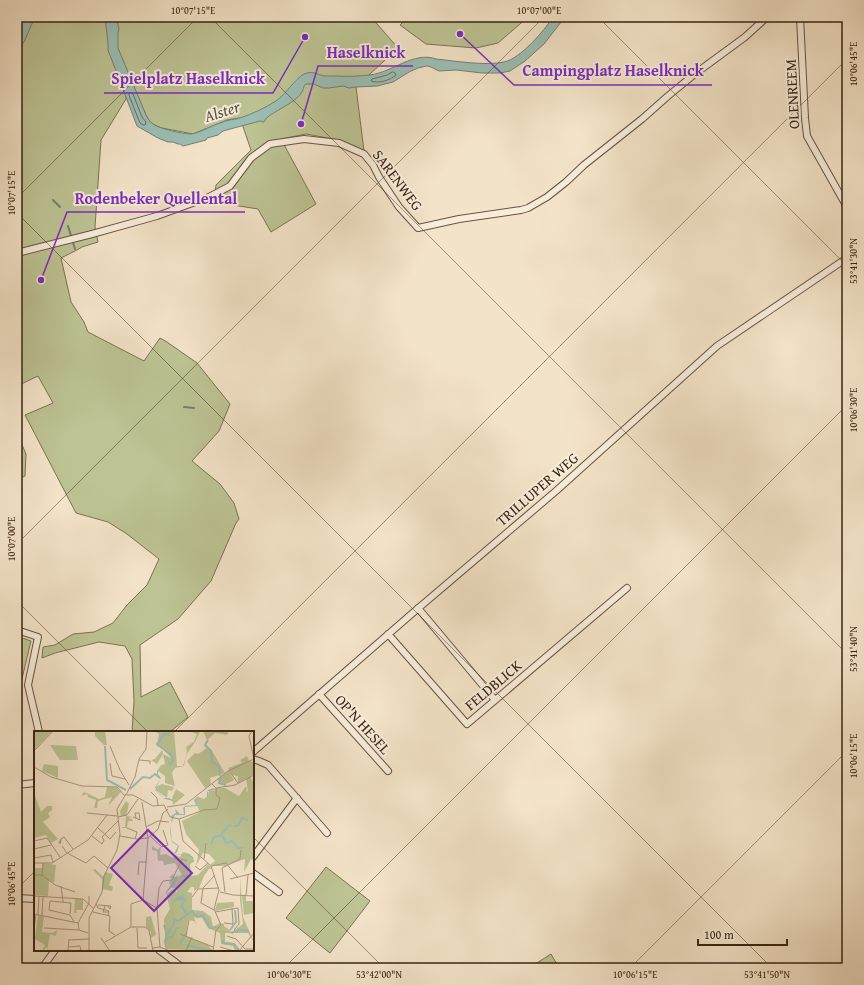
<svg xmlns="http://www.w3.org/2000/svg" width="864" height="985" font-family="'Gentium Book Plus',serif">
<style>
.green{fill:#bdc394;stroke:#7c7353}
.water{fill:#9bbeb4;stroke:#758073}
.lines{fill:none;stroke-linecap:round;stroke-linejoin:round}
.shore{stroke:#6b7063;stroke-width:1}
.stream{stroke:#758073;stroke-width:2}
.minor-casing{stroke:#695340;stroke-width:8}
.minor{stroke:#f7eddb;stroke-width:6}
.ticks{fill:none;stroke:#3b2312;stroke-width:1;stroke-opacity:0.45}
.labels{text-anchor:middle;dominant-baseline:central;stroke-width:4;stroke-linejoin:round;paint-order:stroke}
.street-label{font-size:15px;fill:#3b2312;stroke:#f7eddb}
.water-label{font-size:16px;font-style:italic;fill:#585243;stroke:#f7eddb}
.inset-river{fill:none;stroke:#9bbeb4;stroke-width:2}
.inset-road{fill:none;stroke:#a9967f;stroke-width:1}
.view{fill:#7b2cbf;fill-opacity:0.15;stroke:#7b2cbf;stroke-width:2}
.inset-edge{fill:none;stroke:#3b2312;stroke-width:2}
.leader{fill:none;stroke:#7b2cbf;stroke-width:1.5}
.callout-dot{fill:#7b2cbf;stroke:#f7eddb;stroke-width:1.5}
.callout-label{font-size:16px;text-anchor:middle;font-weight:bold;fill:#7b2cbf;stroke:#f7eddb;stroke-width:4;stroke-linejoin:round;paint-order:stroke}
.neatline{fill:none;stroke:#3b2312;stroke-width:1.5}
.ticks-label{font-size:10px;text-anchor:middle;fill:#3b2312}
</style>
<rect width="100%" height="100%" fill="#f3e3c8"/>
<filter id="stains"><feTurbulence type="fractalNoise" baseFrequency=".005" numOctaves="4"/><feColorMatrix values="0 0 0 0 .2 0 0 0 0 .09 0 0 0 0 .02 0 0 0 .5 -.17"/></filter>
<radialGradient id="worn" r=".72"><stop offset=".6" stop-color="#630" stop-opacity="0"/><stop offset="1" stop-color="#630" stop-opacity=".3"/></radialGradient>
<path class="green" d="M24 17H371L398 48 356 87 364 151 339 140 306 134 281 139 316 204 271 232 258 209 214 202 216 185 251 150 240 118 227 120 193 134 162 128 154 125 150 122 146 115 124 64 126 99 101 140 95 227 98 242 82 247 77 250 61 258 71 302 84 322 88 332 144 361 160 338 167 342 197 363 230 404 219 431 192 461 220 484 234 503 239 519 236 523 211 581 178 619 140 645 141 697 170 682 188 717 170 732H132L134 701 132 659 125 646 99 642 55 653 42 658 43 647 55 645 73 634 94 632 113 623 127 605 147 585 159 559 127 534 108 522 76 513 25 415 53 403 38 376 17 386V33Z
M408 17H528L498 43 476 48 426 44 400 25Z
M17 433 26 454 25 476 17 480Z
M17 636 31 641 20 687 17 679Z
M326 867 370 901 330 953 286 918Z
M551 954 559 968H529Z"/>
<path class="water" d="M24 17H35L24 42 17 50V33Z
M105 17H116L119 29 118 32V48L146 115C148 119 150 122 153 124 160 129 183 134 191 134 197 134 213 125 220 123 226 120 233 120 240 118 252 114 265 108 276 101 286 94 295 79 304 74 314 70 316 75 325 76 329 76 333 76 337 76 347 77 359 76 370 75 393 72 414 51 436 59 455 61 486 66 504 62 520 59 544 31 553 17H565L544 44 525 61 510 71 500 73H482L456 70 439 71 431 67 427 66 418 68 409 72 393 82 377 86 356 87 349 88 343 86 329 88H323L314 84H306L304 86C303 100 277 109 268 117 266 118 265 120 264 122L260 121 223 131 218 135 207 138 206 140 183 146 180 144H178L173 142H168L158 138 137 126 108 50V43Z"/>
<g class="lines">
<path class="shore" d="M393 72 395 73 396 75C390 80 379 84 371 81L372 79 387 75Z
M130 93H132L133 94 142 117 146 122 145 125H143L140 123 130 98 129 95Z"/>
<path class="stream" d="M53 200 60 207
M68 226 75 249
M184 407 194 408"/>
<defs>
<path id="minor" d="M800 17 805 118 807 136 847 207
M17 253 92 234 157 216 209 197 230 186 251 158 270 144 304 139 339 143 364 154 373 165 379 177 399 207 418 228 459 219 521 210 528 208 547 197 566 182 584 165 642 119 668 96 696 73 745 37 767 17
M418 608 495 700
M17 630 38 637 28 685 39 732
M388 634 467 724 627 588
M319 694 388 771
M253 752 415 611 556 491 717 346 847 258
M253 759 259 761 268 765 327 833
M17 785 35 783
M253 857 297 798
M253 873 279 892
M17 898 35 899
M159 950 183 968
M42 968 55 950"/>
</defs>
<use href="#minor" class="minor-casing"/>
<use href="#minor" class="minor"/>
</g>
<path class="ticks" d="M210 17 847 654M598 17 847 266M17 198 198 17M17 213 772 968M17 544 544 17M17 601 148 732M174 732 847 59M253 837 384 968M17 889 35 871M284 968 847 405M630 968 847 751"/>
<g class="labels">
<g class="street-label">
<text transform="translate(792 94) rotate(-93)">OLENREEM</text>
<text transform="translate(398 180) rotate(53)">SARENWEG</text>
<text transform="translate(537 489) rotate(-41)">TRILLUPER WEG</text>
<text transform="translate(493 685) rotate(-40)">FELDBLICK</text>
<text transform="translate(363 724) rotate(48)">OP'N HESEL</text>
</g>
<g class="water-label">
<text transform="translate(222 111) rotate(-18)">Alster</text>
</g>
</g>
<g transform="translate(34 731)">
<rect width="220" height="220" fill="#f3e3c8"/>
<path d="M0 0H18L0 19ZM61 0 71 1 73 14H70L61 5ZM121 0H140L143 35H149L153 20 152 16 160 11 163 3 156 0H166L161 11 152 24 150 35 141 37 138 42 141 55 131 52V45L124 40 127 34 131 33 129 23 123 33 117 29 121 28 128 19 129 23 137 27 130 18 123 15 125 3ZM169 0H195L193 4 181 2 173 9ZM16 14 42 15 44 29H26ZM173 17 178 20 191 42 176 47 177 53 171 57 153 30 161 22 164 23ZM213 25 215 30 220 31V43L204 52V45L198 44 194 37 208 32 206 29ZM10 33 24 35V47L8 40ZM194 40 200 49 190 54 183 49ZM216 45 220 53V129L217 128 210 141 211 128 191 135H182L176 134 181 130 175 123 169 122 162 135 165 119 152 103 148 90 166 81 161 70 163 66 170 68 174 65 175 59 180 60 182 57H191L205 65 212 55 213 59 211 61 214 60 212 47ZM128 53 140 56 138 60 134 59 133 67 122 59V56ZM73 56H82L87 61 74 75 78 66 64 70 63 77H60L62 69 54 66 53 63 47 65 50 61 65 68 71 66ZM142 58 151 64 139 74 138 67ZM0 62 7 81 13 75H18V79L14 82 16 86 9 91 24 108 17 112 12 104 0 107ZM92 70 95 73 92 85 98 86 94 88H98L99 90H94L93 97H86L91 96 92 85H87L86 80ZM118 115 124 119 127 115 126 124 132 123 139 127 141 124 146 126 149 121 156 123 160 130 156 133 157 145 164 144 174 133 178 138H175L170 145 165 157 160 160V156H157L153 161 158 162V179L169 180 177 186 179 196 186 192 190 193V195L198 201 209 193 206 169V147L209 186 220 211 214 202H191V211L200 212 206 220H201L199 215 187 213 186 202 174 197 168 187 160 186 162 193 160 190 154 189 152 205 173 213 179 220 132 218 130 189 137 178 134 162 139 158 143 161V158L138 157 135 151 139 148 135 147 139 143 142 147 148 144 141 132 130 134 129 130H124L123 120 118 119ZM9 132 22 134 20 152 15 149 14 165 0 164V137H8ZM61 138 69 146 71 141 79 143 75 154 79 156 78 160 68 158V148L59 139ZM208 165H212V170H220V182L210 184ZM41 168H49V179H42L43 182H40ZM200 171V176L181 180 183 172ZM4 184 10 185 8 201 19 202 23 199 22 205 16 203 13 220V216L8 220 11 214 1 208ZM117 185 122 204 116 207 117 201 112 196V186Z" fill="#bdc394"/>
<path d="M130 25 132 28 133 27 134 28 135 33 137 31 136 34 134 33V28L132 29 130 25 128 27 131 34H127L124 40V44L127 47V48L121 58 130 67H135L139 69 141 78 146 83H150L149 77 151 75 162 74 160 69 163 66 170 68 173 66V62L174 59 180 57 181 59 174 60V66L170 68 162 67 163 75 151 76V84H141L136 94 138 110 144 114 145 115 143 121 141 123 156 124 159 126 160 130 159 131 155 134 156 145 152 147 144 144 141 153 133 161 137 178 130 189 133 203 132 220 130 210 132 203 129 194H131L130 188 136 178 132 161 143 144 155 145V135L159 129 156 125 140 123 144 115 138 111 136 101V95L138 87 137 85 142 82 139 70 131 68 121 59V56L127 48 123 44V40L127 34H131L128 27V26ZM151 162 149 165 152 168 149 175 152 180 155 172 152 184 146 175 150 169 137 170Z" fill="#9bbeb4"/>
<path class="inset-river" d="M134 0 135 4 130 3 123 13 137 24 139 30 136 34M174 9 171 14 177 20 178 31 185 35 186 45M71 15 73 49 92 59M187 47 185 52 192 54M96 58 109 46 116 47 121 43 126 47M199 95H204L208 87 214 89M188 103 195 94 198 95M188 104 192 112 198 110 204 117H209M177 113 180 106 189 104M196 199 202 191 201 179M197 202 205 199 215 200M133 204 140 193V188L144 190 158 180 163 186 169 184 176 197 183 196M132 207 138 206 143 197H146M189 209V212L200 213 205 219M146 213 152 202M153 214 177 220"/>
<path class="inset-road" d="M76 15 86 39 95 54M0 20 19 0M105 29 116 30V33M76 32 78 45 91 48M0 36 17 46 48 55 83 56 91 65M195 40 204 52M182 57 201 54 220 44M117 61 123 67 124 75M92 64 101 46 105 28 112 18 113 0M93 64H99L119 75 130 74 136 86 145 88 170 79 183 78 186 67 182 64V57L178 53M108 71 114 107 109 169M133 76 152 73 194 40 220 28 215 5 218 0M53 82 83 85M84 86 93 84 104 68M99 86 106 89 105 82H101L102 87M145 88 149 110 177 135 185 159 180 178 187 194 182 199 179 220M112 96 124 90 135 91M64 97 76 108 82 101M93 97 103 101 101 108M58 105 68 113 70 109 68 106 84 90M86 105 103 108 114 107 124 98 129 82 134 78M116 105 128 116 134 114 129 99M27 108 25 111 26 113 27 108 30 106 39 118M0 110 13 107 26 126M28 115 33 122 52 132 60 125 74 137M0 118 17 114M0 127 17 124 19 131M170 128 172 112M0 132H18L54 109 73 84M161 135 166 139 174 132M177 135 192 132 204 147M0 144H8L21 154 41 161M8 144 9 132M104 144 105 131H113M196 148 220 142M27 155 29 171M186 161 199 164 220 165M191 161 188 137 206 128 207 119M0 165 49 168 59 177M212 165 214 144M158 166 164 158 185 157M62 173 64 177 75 180 74 185M64 174H65L77 175 76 178 74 175M71 175 69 181H75M180 179 167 172 169 157 181 144M59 181 76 185 75 200 81 204M181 181 204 177 205 193 200 199M0 183 44 192M36 183 37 172 16 170 15 179 36 184 40 191M4 184 5 165M8 184 9 165M190 192 199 193 198 177M97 196V173L109 169 123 177M97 196H111L115 199 119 220M10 197 45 199 54 202M103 197 104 217H113M0 199 2 183M45 199 44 192 55 172V165M146 203 179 216M152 205 155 189M193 205 202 208 211 218H219M67 207 76 220M35 209 55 208M71 211 97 196M35 216 46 215 47 220M126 216 123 177 125 157 129 150 138 149 148 128 153 130M186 216 200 220M119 217 126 216 136 220M34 220 35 208M55 220V187L68 161 70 145 83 119 86 103 83 78 92 63M152 220 158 206M205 220 220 202"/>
<path class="view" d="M114 99 158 142 120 180 77 137Z"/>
<rect width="220" height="220" class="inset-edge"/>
</g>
<path class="leader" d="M301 124L318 66H413M460 34L514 85H712M305 37L273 93H104M41 280L67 212H245"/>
<g class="callout-dot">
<circle cx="301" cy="124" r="4"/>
<circle cx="460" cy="34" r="4"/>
<circle cx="305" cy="37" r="4"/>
<circle cx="41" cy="280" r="4"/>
</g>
<g class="callout-label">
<text x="366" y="58">Haselknick</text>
<text x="613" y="76">Campingplatz Haselknick</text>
<text x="188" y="84">Spielplatz Haselknick</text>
<text x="156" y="204">Rodenbeker Quellental</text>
</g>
<rect width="864" height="985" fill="none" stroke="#f3e3c8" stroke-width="44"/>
<path d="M698 939v6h89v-6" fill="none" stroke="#3b2312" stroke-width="2"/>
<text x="704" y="939" font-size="12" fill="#3b2312" stroke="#f7eddb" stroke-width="3" paint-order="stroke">100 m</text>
<rect x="22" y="22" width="820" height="941" class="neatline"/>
<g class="ticks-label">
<text x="193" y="14">10°07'15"E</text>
<text x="539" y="14">10°07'00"E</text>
<text transform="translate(853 64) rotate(-90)" y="4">10°06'45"E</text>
<text transform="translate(11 193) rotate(-90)" y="4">10°07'15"E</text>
<text transform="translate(853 261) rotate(-90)" y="4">53°41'30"N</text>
<text transform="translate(853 410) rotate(-90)" y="4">10°06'30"E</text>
<text transform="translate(11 539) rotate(-90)" y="4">10°07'00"E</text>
<text transform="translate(853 649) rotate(-90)" y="4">53°41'40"N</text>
<text transform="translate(853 756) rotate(-90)" y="4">10°06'15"E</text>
<text transform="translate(11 884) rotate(-90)" y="4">10°06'45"E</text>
<text x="289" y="978">10°06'30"E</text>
<text x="379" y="978">53°42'00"N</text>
<text x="635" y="978">10°06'15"E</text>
<text x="767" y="978">53°41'50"N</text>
</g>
<rect width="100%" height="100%" filter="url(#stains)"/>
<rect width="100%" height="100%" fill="url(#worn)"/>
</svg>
